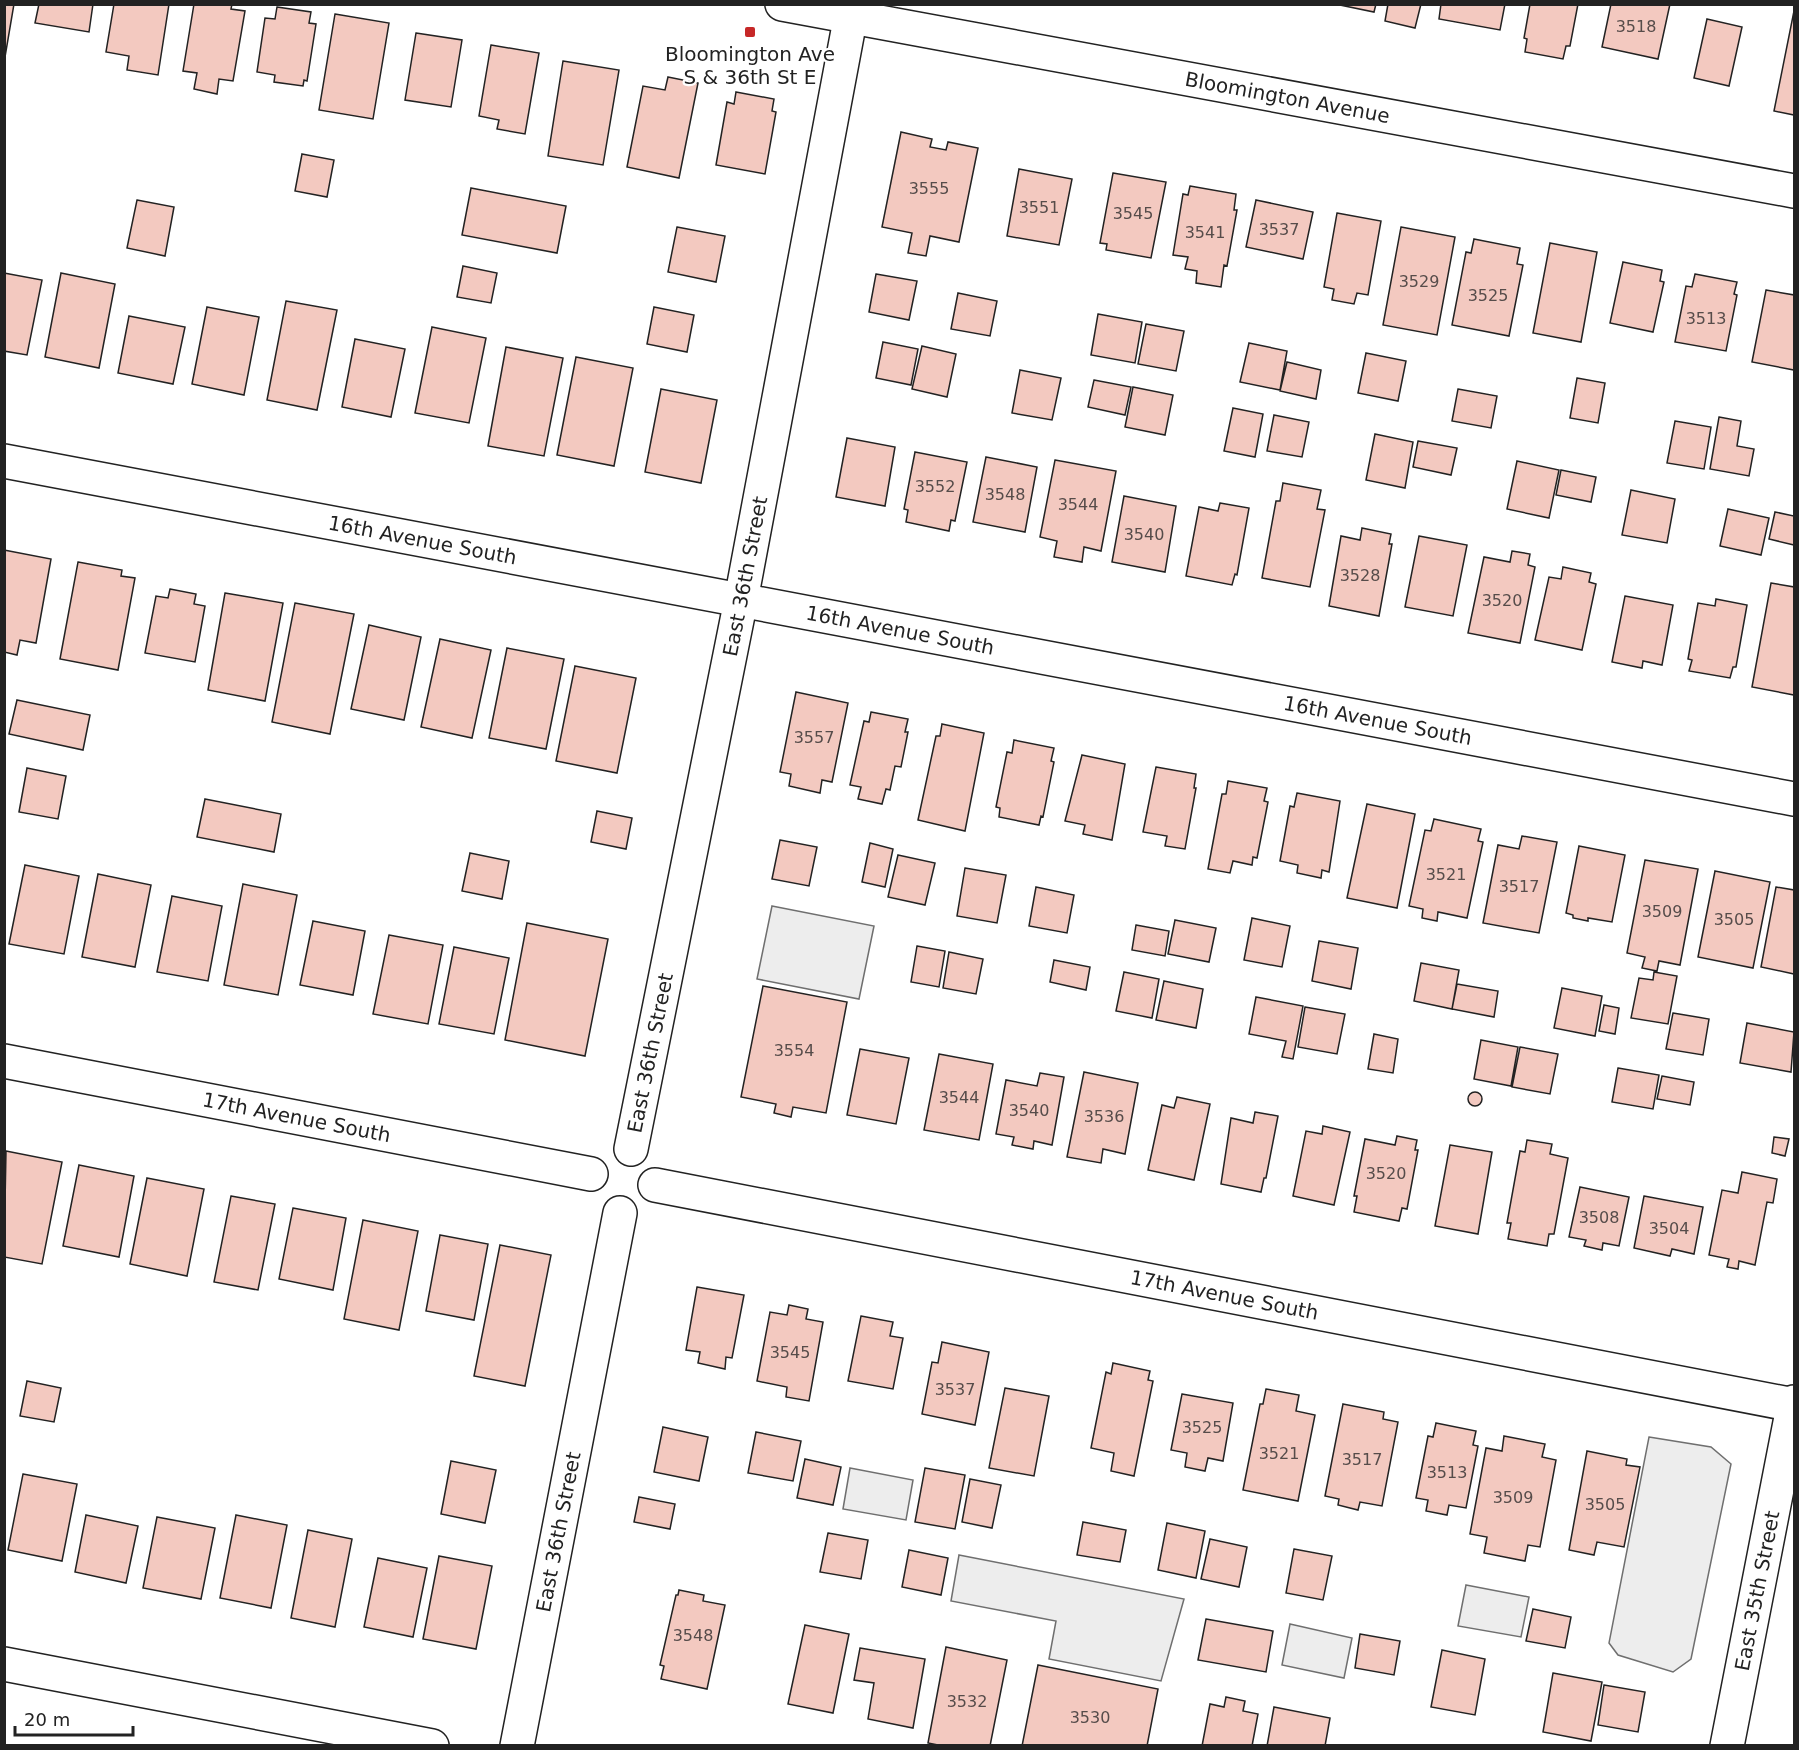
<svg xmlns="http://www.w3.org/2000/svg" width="1799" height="1750" font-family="'DejaVu Sans',sans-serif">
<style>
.parking{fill:#ededed;stroke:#6f6f6f;stroke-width:1.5}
.building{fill:#f3c9c0;stroke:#222;stroke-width:1.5}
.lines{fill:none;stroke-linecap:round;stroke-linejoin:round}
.minor-casing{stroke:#222;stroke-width:36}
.tertiary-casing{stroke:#222;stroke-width:36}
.minor{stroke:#fff;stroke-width:33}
.tertiary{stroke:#fff;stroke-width:33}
.poi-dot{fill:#c62828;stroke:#fff;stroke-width:2}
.labels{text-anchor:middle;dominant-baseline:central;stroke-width:4.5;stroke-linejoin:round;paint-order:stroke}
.number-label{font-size:16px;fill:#564c4a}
.poi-label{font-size:20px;fill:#222;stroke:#fff}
.street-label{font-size:20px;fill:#222;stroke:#fff}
</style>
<rect width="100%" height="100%" fill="#fff"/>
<path class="parking" d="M772 906 874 926 859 999 757 979Z
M1649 1437 1711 1447 1731 1464 1691 1659 1673 1672 1618 1655 1609 1643Z
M850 1468 913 1480 906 1520 843 1509Z
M959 1555 1184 1599 1161 1681 1049 1659 1056 1621 951 1601Z
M1466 1585 1529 1597 1521 1637 1458 1626Z
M1290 1624 1352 1638 1344 1678 1282 1665Z"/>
<path class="building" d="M4 4H14L5 57H4Z
M39 4H93L89 32 35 23Z
M114 4H169L158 75 127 70 129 56 106 52Z
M194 4H232L231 9 245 11 233 81 219 79 217 94 194 89 197 73 183 71Z
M1335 4H1376L1374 12Z
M1388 4H1421L1415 28 1385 21Z
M1441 4H1505L1500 30 1439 19Z
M1530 4H1578L1570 46H1566L1563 59 1525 52 1527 39 1524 38Z
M1611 4H1670L1658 59 1602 47Z
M277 7 311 12 309 23 316 24 307 81 304 80 303 86 274 82 275 75 257 72 265 18 275 19Z
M1794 11V115L1774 111Z
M335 14 389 23 373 119 319 110Z
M1707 19 1742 27 1729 86 1694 78Z
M416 33 462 40 451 107 405 100Z
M491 45 539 53 525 134 497 129 499 120 479 116Z
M563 61 619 70 603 165 548 156Z
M668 77 698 83 679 178 627 167 643 86 665 90Z
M736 92 774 99 772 111 776 112 765 174 716 165 727 102 734 104Z
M901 132 932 139 930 147 946 150 948 142 978 148 959 242 930 236 926 256 908 253 912 233 882 227Z
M302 154 334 160 327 197 295 191Z
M1019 169 1072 179 1059 245 1007 236Z
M1113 173 1166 182 1151 258 1106 250 1107 244 1100 243Z
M1190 186 1236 194 1234 210H1237L1227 266 1224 265 1221 287 1196 283 1197 271 1185 269 1188 257 1173 255 1183 194 1188 195Z
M471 188 566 206 557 253 462 235Z
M137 200 174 207 165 256 127 248Z
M1256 200 1313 212 1303 259 1246 247Z
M1337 213 1381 221 1368 295 1357 293 1354 304 1332 300 1334 289 1324 287Z
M677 227 725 236 716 282 668 272Z
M1401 227 1455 237 1437 335 1383 325Z
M1474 239 1520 248 1517 264 1523 265 1509 336 1452 325 1466 252 1471 253Z
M1550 243 1597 252 1581 342 1533 333Z
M1623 262 1662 270 1660 281 1664 282 1653 332 1610 323Z
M463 266 497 273 491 303 457 297Z
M4 273 42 280 27 355 4 351Z
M61 273 115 284 99 368 45 357Z
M876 274 917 281 909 320 869 312Z
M1695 274 1737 282 1734 294 1737 295 1726 351 1675 342 1686 286 1692 287Z
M1766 290 1794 295V370L1752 362Z
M958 293 997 301 990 336 951 329Z
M286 301 337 310 317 410 267 400Z
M207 307 259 317 244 395 192 384Z
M654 307 694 315 687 352 647 344Z
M1098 314 1142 322 1135 363 1091 355Z
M129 316 185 327 173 384 118 373Z
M1146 324 1184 331 1176 371 1138 364Z
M432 327 486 338 469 423 415 413Z
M355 339 405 349 391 417 342 407Z
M883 342 918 349 911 385 876 378Z
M1249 343 1287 351 1280 390 1240 382Z
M922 346 956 354 947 397 912 389Z
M506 347 563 358 544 456 488 446Z
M1366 353 1406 361 1398 401 1358 393Z
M576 357 633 368 614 466 557 455Z
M1287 362 1321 370 1316 399 1280 391Z
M1020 370 1061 378 1052 420 1012 413Z
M1577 378 1605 383 1598 423 1570 418Z
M1094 380 1131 387 1125 415 1088 407Z
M1133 387 1173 395 1165 435 1125 427Z
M661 389 717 400 701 483 645 472Z
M1458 389 1497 396 1491 428 1452 421Z
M1233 408 1263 414 1255 457 1224 451Z
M1274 415 1309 422 1302 457 1267 451Z
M1719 417 1741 421 1737 446 1754 449 1749 476 1710 469Z
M1675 421 1711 427 1704 469 1667 463Z
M1375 434 1413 442 1405 488 1366 480Z
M847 438 895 447 885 506 836 497Z
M1418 441 1457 448 1451 475 1413 467Z
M915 452 967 462 955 521 951 520 949 531 906 522 908 510 904 509Z
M986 457 1037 467 1025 532 973 522Z
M1055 460 1116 471 1101 551 1084 547 1082 562 1054 557 1057 541 1040 537Z
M1517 461 1559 470 1549 518 1507 509Z
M1561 470 1596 477 1591 502 1556 495Z
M1283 483 1321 490 1317 509 1325 510 1310 587 1262 578 1276 501H1280Z
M1631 490 1675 499 1667 543 1622 535Z
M1124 496 1176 506 1165 572 1112 562Z
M1220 503 1249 508 1237 575 1235 574 1232 585 1186 576 1199 507 1218 511Z
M1728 509 1769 518 1761 555 1720 546Z
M1775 512 1794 516V545L1769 539Z
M1362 528 1391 534 1389 544H1392L1379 616 1329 606 1341 536 1360 540Z
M1419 536 1467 545 1453 616 1405 607Z
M4 550 51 559 36 643 20 640 17 655 4 652Z
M1512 551 1530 554 1528 565 1535 567 1520 643 1468 633 1484 557 1510 562Z
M78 562 122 570 121 576 135 578 118 670 60 659Z
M1563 567 1591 573 1589 582 1596 584 1582 650 1535 640 1549 577 1561 579Z
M1771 583 1794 587V695L1752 687Z
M170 589 196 594 194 604 205 606 195 662 145 653 156 596 168 598Z
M225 593 283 603 265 701 208 690Z
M1625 596 1673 605 1662 665 1643 661 1642 668 1612 662Z
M1716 599 1747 605 1736 667H1733L1730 678 1689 671 1692 660 1688 659 1698 603 1715 606Z
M295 603 354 614 330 734 272 722Z
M369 625 421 637 404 720 351 709Z
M440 639 491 650 472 738 421 727Z
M507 648 564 659 546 749 489 738Z
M575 666 636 678 617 773 556 761Z
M796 692 848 703 832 782 822 780 820 793 789 786 791 774 780 772Z
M17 700 90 715 83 750 9 734Z
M871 712 908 719 905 732H908L901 767 895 766 890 790 886 789 882 804 858 799 861 787 850 785 864 721 869 722Z
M942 724 984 733 965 831 918 820 936 736H940Z
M1014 740 1054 748 1051 761 1054 762 1043 817 1041 816 1039 825 999 817 1000 808 996 807 1007 752 1012 753Z
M1082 755 1125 764 1112 840 1083 834 1085 825 1065 821Z
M1156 767 1196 774 1194 788H1196L1185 849 1165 846 1167 836 1143 832Z
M27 768 66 776 58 819 19 812Z
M1228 781 1267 788 1264 801 1268 802 1257 858 1253 857 1252 865 1233 861 1230 873 1208 869 1222 794H1226Z
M1297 793 1340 801 1329 872 1322 870 1321 878 1297 873 1298 865 1280 861 1290 806 1294 807Z
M205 799 281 814 274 852 197 837Z
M1367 804 1415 814 1397 908 1347 898Z
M597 811 632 818 626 849 591 842Z
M1434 819 1481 829 1478 841 1483 842 1467 918 1438 912 1437 921 1422 918 1423 909 1409 906 1425 830 1431 831Z
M1522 836 1557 842 1539 933 1483 923 1498 845 1519 849Z
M780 840 817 847 809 886 772 879Z
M870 843 893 849 885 887 862 882Z
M1579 846 1625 855 1612 922 1588 918V921L1573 918V915L1566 913Z
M470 853 509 861 502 899 462 891Z
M898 855 935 863 925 905 888 897Z
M1645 860 1698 869 1680 965 1659 961 1657 971 1642 968 1645 957 1627 953Z
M25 865 79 876 64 954 9 944Z
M965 868 1006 875 997 923 957 916Z
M1715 871 1770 882 1753 968 1698 957Z
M98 874 151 885 135 967 82 957Z
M243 884 297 895 278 995 224 985Z
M1036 887 1074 895 1067 933 1029 926Z
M1776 887 1794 890V974L1761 967Z
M172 896 222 906 208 981 157 972Z
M1252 918 1290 926 1282 967 1244 960Z
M1175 920 1216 928 1209 962 1168 954Z
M313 921 365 931 353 995 300 985Z
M527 923 608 939 585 1056 505 1040Z
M1136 925 1169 931 1165 956 1132 950Z
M389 935 443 945 428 1024 373 1014Z
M1319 941 1358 948 1351 989 1312 981Z
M917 946 945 951 939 987 911 982Z
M454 947 509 958 494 1034 439 1024Z
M949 952 983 959 976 994 943 988Z
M1054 960 1090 967 1086 990 1050 982Z
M1421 963 1459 970 1452 1009 1414 1001Z
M1124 972 1159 979 1152 1018 1116 1011Z
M1654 972 1677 976 1668 1024 1631 1018 1639 978 1653 980Z
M1164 981 1203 989 1196 1028 1156 1020Z
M1457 984 1498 991 1494 1017 1452 1009Z
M763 986 847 1002 826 1113 793 1107 791 1117 774 1113 776 1104 741 1097Z
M1562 988 1602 996 1595 1036 1554 1028Z
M1256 997 1303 1006 1293 1059 1282 1057 1286 1041 1249 1034Z
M1604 1005 1619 1008 1615 1034 1599 1031Z
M1305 1007 1345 1014 1337 1054 1298 1047Z
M1673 1013 1709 1019 1703 1055 1666 1049Z
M1747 1023 1794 1032 1791 1072 1740 1063Z
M1374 1034 1398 1039 1393 1073 1368 1069Z
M1481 1040 1518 1047 1511 1086 1474 1079Z
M1520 1047 1558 1054 1550 1094 1512 1087Z
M860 1049 909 1058 896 1124 847 1115Z
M939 1054 993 1064 979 1140 924 1130Z
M1618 1068 1659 1075 1653 1109 1612 1102Z
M1084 1072 1138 1083 1125 1154 1103 1149 1101 1163 1067 1157Z
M1040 1073 1064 1077 1052 1145 1034 1141 1033 1149 1012 1145 1014 1137 996 1134 1006 1080 1037 1086Z
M1662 1076 1694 1082 1690 1105 1657 1099Z
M1468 1099a7 7 0 1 1 14 0a7 7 0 1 1-14 0Z
M1177 1097 1210 1104 1194 1180 1148 1170 1162 1105 1174 1108Z
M1255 1112 1278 1116 1266 1178H1264L1261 1192 1221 1184 1231 1118 1253 1123Z
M1323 1126 1350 1132 1334 1205 1293 1196 1306 1131 1322 1134Z
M1397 1136 1417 1140 1415 1150H1418L1407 1209 1402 1208 1399 1221 1354 1212 1357 1196H1354L1365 1139 1395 1145Z
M1774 1137 1789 1139 1785 1156 1772 1153Z
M1527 1140 1552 1144 1550 1154 1568 1158 1554 1234H1549L1547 1246 1508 1239 1511 1223H1507L1520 1151 1525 1152Z
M1450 1145 1492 1152 1478 1234 1435 1226Z
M6 1151 62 1162 42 1264 4 1257Z
M79 1165 134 1176 119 1257 63 1246Z
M1742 1172 1777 1179 1773 1203 1767 1202 1755 1265 1739 1261 1738 1269 1727 1267 1729 1259 1709 1255 1722 1190 1738 1193Z
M147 1178 204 1189 187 1276 130 1264Z
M1580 1187 1629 1197 1619 1246 1603 1243 1602 1250 1584 1246 1586 1240 1569 1237Z
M231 1196 275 1204 258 1290 214 1282Z
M1644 1196 1703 1207 1694 1254 1672 1249 1670 1256 1634 1248Z
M293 1208 346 1218 333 1290 279 1279Z
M363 1220 418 1231 399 1330 344 1319Z
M440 1235 488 1244 474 1320 426 1311Z
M500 1245 551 1255 525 1386 474 1376Z
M697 1287 744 1295 732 1358 726 1357 725 1369 698 1363 700 1352 686 1350Z
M789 1305 808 1309 806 1319 823 1322 809 1401 786 1397 787 1387 757 1381 770 1312 787 1315Z
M861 1316 893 1322 890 1336 903 1338 893 1389 848 1381Z
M942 1342 989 1352 975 1425 922 1414 932 1362 938 1363Z
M1113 1363 1150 1371 1148 1380 1153 1381 1134 1476 1111 1471 1114 1453 1091 1448 1106 1372 1111 1374Z
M27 1381 61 1388 54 1422 20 1416Z
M1005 1388 1049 1396 1034 1476 989 1468Z
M1266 1389 1299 1395 1296 1411 1315 1415 1298 1501 1243 1490 1260 1404H1263Z
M1182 1394 1233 1403 1223 1461 1208 1458 1205 1471 1185 1467 1187 1453 1171 1450Z
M1343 1404 1384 1412 1383 1419 1398 1422 1382 1506 1360 1502 1358 1510 1338 1505 1339 1499 1325 1496Z
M1436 1423 1476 1431 1473 1445 1478 1446 1466 1508 1449 1505 1447 1515 1426 1511 1428 1500 1416 1498 1428 1436 1433 1437Z
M663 1427 708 1437 699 1481 654 1472Z
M756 1432 801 1441 793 1481 748 1473Z
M1504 1436 1545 1444 1542 1457 1556 1460 1540 1547 1528 1545 1525 1561 1484 1553 1487 1537 1470 1534 1486 1448 1502 1451Z
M1587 1451 1627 1459 1626 1465 1640 1467 1624 1547 1597 1542 1594 1555 1569 1550Z
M805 1459 841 1467 833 1505 797 1498Z
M451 1461 496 1470 485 1523 441 1514Z
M925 1468 965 1475 955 1529 915 1522Z
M23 1474 77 1484 62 1561 8 1550Z
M970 1479 1001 1485 992 1528 962 1522Z
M639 1497 675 1504 670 1529 634 1522Z
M86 1515 138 1526 126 1583 75 1572Z
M236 1515 287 1525 271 1608 220 1598Z
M157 1517 215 1528 201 1599 143 1588Z
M1083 1522 1126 1530 1120 1562 1077 1555Z
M1167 1523 1205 1531 1196 1578 1158 1570Z
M308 1530 352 1539 335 1627 291 1618Z
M828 1533 868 1540 861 1579 820 1572Z
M1210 1539 1247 1547 1239 1587 1201 1579Z
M1294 1549 1332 1556 1323 1600 1286 1593Z
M909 1550 948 1558 941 1595 902 1587Z
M439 1556 492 1566 476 1649 423 1639Z
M378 1558 427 1568 413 1637 364 1627Z
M679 1590 704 1595 703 1601 725 1605 707 1689 661 1679 664 1666 660 1665 676 1595H678Z
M1533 1609 1571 1617 1565 1648 1526 1641Z
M1206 1619 1273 1631 1266 1672 1198 1660Z
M805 1625 849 1634 833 1713 788 1704Z
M1360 1634 1400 1641 1394 1675 1355 1668Z
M946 1647 1007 1660 990 1746H943L928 1743Z
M860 1648 925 1659 913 1728 868 1719 874 1683 854 1680Z
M1442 1650 1485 1659 1475 1715 1431 1707Z
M1038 1665 1158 1689 1147 1746H1022Z
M1553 1673 1602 1682 1591 1741 1543 1732Z
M1604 1685 1645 1692 1638 1732 1598 1725Z
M1226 1697 1245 1701 1243 1711 1258 1714 1252 1746H1202L1210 1704 1224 1707Z
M1274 1707 1330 1718 1325 1746H1267Z"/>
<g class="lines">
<defs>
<g id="minor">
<path id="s1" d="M4 461 1794 799"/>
<path id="s2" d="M4 1061 591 1174"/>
<path id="s3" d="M631 1149 741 600 853 4"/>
<path id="s4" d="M655 1185 1794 1405"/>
<path d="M4 1664 432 1746"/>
<path id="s5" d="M517 1746 620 1213"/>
</g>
<g id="tertiary">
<path id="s6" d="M782 4 1794 191"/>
<path id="s7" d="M1727 1746 1794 1402"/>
</g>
</defs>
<use href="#minor" class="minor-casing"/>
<use href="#tertiary" class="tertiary-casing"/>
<use href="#minor" class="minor"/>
<use href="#tertiary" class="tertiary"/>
</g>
<rect class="poi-dot" x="744" y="26" width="12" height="12" rx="3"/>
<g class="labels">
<g class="number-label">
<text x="1636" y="26">3518</text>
<text x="929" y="188">3555</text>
<text x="1039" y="207">3551</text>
<text x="1133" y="213">3545</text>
<text x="1279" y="229">3537</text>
<text x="1205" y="232">3541</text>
<text x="1419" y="281">3529</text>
<text x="1488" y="295">3525</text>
<text x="1706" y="318">3513</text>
<text x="935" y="486">3552</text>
<text x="1005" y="494">3548</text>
<text x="1078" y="504">3544</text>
<text x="1144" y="534">3540</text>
<text x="1360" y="575">3528</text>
<text x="1502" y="600">3520</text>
<text x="814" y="737">3557</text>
<text x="1446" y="874">3521</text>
<text x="1519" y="886">3517</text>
<text x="1662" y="911">3509</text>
<text x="1734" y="919">3505</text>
<text x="794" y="1050">3554</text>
<text x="959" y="1097">3544</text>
<text x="1029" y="1110">3540</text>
<text x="1104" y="1116">3536</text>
<text x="1386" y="1173">3520</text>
<text x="1599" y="1217">3508</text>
<text x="1669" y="1228">3504</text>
<text x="790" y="1352">3545</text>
<text x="955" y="1389">3537</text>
<text x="1202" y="1427">3525</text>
<text x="1279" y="1453">3521</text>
<text x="1362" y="1459">3517</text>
<text x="1447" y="1472">3513</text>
<text x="1513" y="1497">3509</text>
<text x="1605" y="1504">3505</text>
<text x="693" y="1635">3548</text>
<text x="967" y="1701">3532</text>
<text x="1090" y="1717">3530</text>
</g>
<g class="poi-label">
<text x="750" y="54">Bloomington Ave<tspan x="750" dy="23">S &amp; 36th St E</tspan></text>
</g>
<g class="street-label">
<text stroke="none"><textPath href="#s6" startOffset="514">Bloomington Avenue</textPath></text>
<text stroke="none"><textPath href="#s1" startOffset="426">16th Avenue South</textPath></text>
<text stroke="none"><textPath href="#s3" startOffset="584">East 36th Street</textPath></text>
<text stroke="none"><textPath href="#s1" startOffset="912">16th Avenue South</textPath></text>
<text stroke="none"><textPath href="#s1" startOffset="1398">16th Avenue South</textPath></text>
<text stroke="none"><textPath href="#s3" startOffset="98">East 36th Street</textPath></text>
<text stroke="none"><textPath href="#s2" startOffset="298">17th Avenue South</textPath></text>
<text stroke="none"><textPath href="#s4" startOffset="580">17th Avenue South</textPath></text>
<text stroke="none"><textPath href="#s5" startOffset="218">East 36th Street</textPath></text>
<text stroke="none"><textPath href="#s7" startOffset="158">East 35th Street</textPath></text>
</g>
</g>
<rect width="1799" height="1750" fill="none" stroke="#222222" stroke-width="12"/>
<path d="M15 1726v9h118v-9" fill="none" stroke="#222222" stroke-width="3"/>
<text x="24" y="1726" font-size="18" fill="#222222" stroke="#ffffff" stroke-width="4.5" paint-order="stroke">20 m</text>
</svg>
